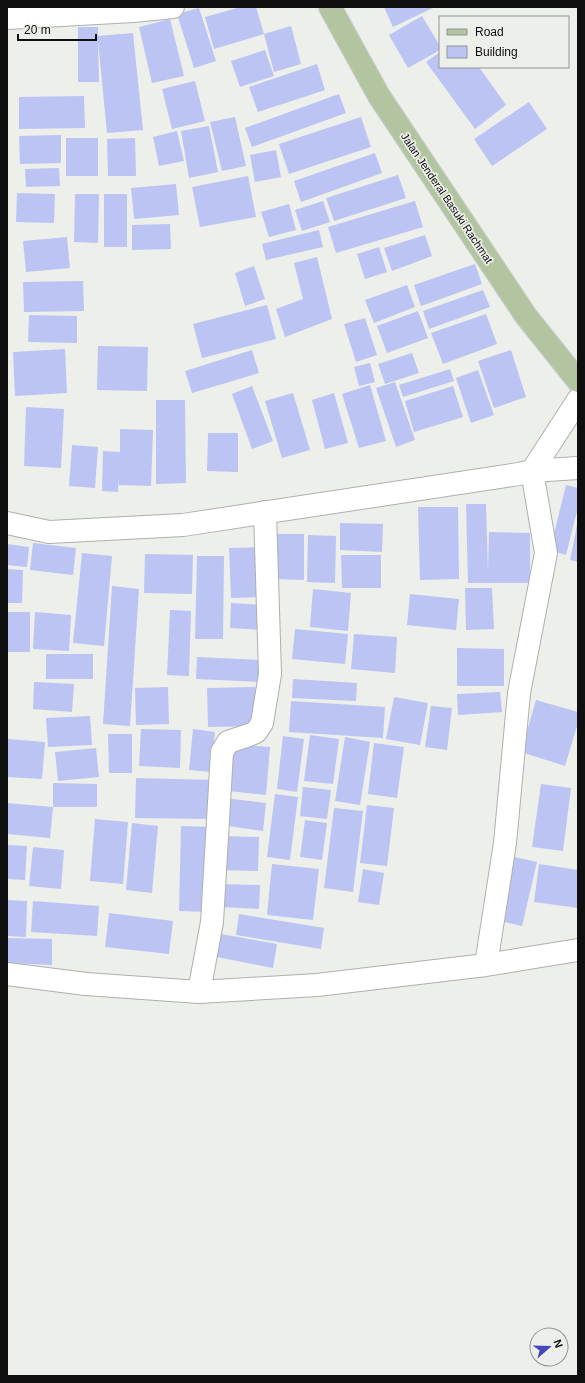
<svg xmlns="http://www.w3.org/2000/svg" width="585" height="1383" font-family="Arial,sans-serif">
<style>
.building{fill:#bbc4f3}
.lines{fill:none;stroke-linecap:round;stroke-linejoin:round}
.minor-casing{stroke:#aeb0ac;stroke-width:24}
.tertiary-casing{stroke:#aeb0ac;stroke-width:24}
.primary-casing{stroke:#cacaca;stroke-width:24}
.minor{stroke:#fff;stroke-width:22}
.tertiary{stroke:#fff;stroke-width:22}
.primary{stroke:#b3c5a0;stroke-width:22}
.labels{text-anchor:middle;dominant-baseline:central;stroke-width:3.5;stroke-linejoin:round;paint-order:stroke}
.street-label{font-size:11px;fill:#0e0f0e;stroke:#edefeb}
</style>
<rect width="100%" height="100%" fill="#edefeb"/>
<path class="building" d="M241 7H256L264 34 214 49 205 17Z
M384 7H435L393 27Z
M199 8 216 61 194 68 177 14Z
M422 16 440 46V50L408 68 389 35Z
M170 19 184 76 152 83 139 27Z
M291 26 301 64 274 72 264 34Z
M78 27H98V36L133 33 143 130 107 133 98 40 99 82H78Z
M265 50 274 76 240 87 231 61Z
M440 52V67H479L506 105 475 129 426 62Z
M317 64 325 90 258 112 249 87Z
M195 81 205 121 172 129 162 89Z
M339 94 346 113 252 147 245 128Z
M84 96 85 128 19 129V97Z
M529 102 547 129 492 166 474 139Z
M235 117 246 166 222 171 210 122Z
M361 117 371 147 289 174 279 144Z
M209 126 218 172 189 178 181 131Z
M177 131 184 161 159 166 153 137Z
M61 135V163L20 164 19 136Z
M66 138H98V176H66Z
M135 138 136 176H108L107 139Z
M276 150 281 177 255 182 250 155Z
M375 153 382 173 301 202 294 181Z
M59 168 60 186 26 187 25 169Z
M398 175 406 198 334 221 326 198Z
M248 176 256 217 200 227 192 187Z
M176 184 179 215 134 219 131 188Z
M17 193 55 194 54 223 16 222Z
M75 194H99L98 243 74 242Z
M104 194H127V247H104Z
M323 201 330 222 302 231 295 210Z
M415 201 423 227 336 253 328 227Z
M289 204 296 230 269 237 261 212Z
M170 224 171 249 132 250V225Z
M319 230 323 247 266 260 262 244Z
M425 235 432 256 392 271 384 248Z
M67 237 70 268 26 272 23 241Z
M379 247 387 272 365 279 357 254Z
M317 257 332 319 285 337 276 309 303 299 294 263Z
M475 264 482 284 421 306 414 285Z
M254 266 265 299 245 306 235 273Z
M83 281 84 311 24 312 23 282Z
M407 285 415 307 374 323 365 300Z
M483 290 490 307 429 329 423 311Z
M267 305 276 339 202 358 193 324Z
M418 311 428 338 387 353 377 326Z
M486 314 497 344 443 364 431 333Z
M29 315 77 316V343L28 342Z
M365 318 377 355 356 362 344 324Z
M98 346 148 347 147 391 97 390Z
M65 349 67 393 15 396 13 352Z
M252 350 259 373 192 393 185 371Z
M511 350 526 397 494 408 478 361Z
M412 353 419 373 385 384 378 364Z
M370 363 375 382 359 386 354 367Z
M450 369 454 381 403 397 399 385Z
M478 370 494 415 471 423 456 378Z
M395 382 415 440 396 447 376 388Z
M370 385 386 441 359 448 342 394Z
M252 386 273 441 252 449 232 394Z
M453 386 463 417 414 432 405 401Z
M293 393 310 450 282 458 265 401Z
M334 393 348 443 325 449 312 400Z
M156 400H185L186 483 156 484Z
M26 407 64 409 61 468 24 466Z
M120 429 153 430 151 486 119 485V476L118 492 102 491 103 451 120 452Z
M208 433H238V472L207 471Z
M72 445 98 447 95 488 69 486Z
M566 485 578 488V507L566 555 550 550Z
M466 504H486L488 571 489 532 530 533V583H468Z
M418 507H458L459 579 420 580Z
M340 523 383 524 382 552 340 550Z
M577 525H578V562L570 560Z
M274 534H304V580L273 579Z
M308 535 336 536 335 583 307 582Z
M33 543 76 548 73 575 30 570Z
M7 544 29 547 27 567 7 565Z
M261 547 263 597 231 598 229 548Z
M82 553 112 556 104 646 73 643Z
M145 554 193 555 192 594 144 593Z
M341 555H381V588H342Z
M197 556H224L223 639H195Z
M7 569 23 570 22 603H7Z
M112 586 139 589 130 726 103 724Z
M465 588H492L494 629 466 630Z
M313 589 351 593 348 631 310 627Z
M410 594 459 599 456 630 407 625Z
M231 603 265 605 264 630 230 628Z
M170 610 191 611 189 676 167 675Z
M7 612H30V652H7Z
M35 612 71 615 69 651 33 649Z
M295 629 348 634 345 664 292 659Z
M354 634 397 637 395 673 351 669Z
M457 648 504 649V686H457Z
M46 654H93V679H46Z
M197 657 260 660 259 682 196 679Z
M293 679 357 683 356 701 292 698Z
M34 682 74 684 72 712 33 709Z
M168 687 169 724 136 725 135 688Z
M255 687V726L208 727 207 688Z
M500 692 502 712 458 715 457 694Z
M394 697 428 703 420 745 386 739Z
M536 700 578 712V723L565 766 521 752Z
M291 701 385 707 383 738 289 732Z
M431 706 452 708 447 750 425 747Z
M90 716 92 745 48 747 46 718Z
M141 729 181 730 180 768 139 766Z
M193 729 215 732 211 772 189 770Z
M108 734H132V773H109Z
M310 735 339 739 333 784 304 781Z
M283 736 304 739 297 792 277 789Z
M345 737 370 742 360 805 335 801Z
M8 739 45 742 42 779 7 777Z
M374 743 404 747 397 798 368 794Z
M232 744 270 747 266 795 228 791Z
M96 748 99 777 58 781 55 752Z
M136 778 214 780 213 819 135 818Z
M53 783 97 784V807H53Z
M541 784 571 788 563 851 532 847Z
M303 787 331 790 327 819 300 816Z
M275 794 298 797 290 860 267 857Z
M225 798 266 803 263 831 221 825Z
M7 803 53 807 50 838 7 834Z
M367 805 394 808 387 866 360 863Z
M334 808 363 811 353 892 324 888Z
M95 819 128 822 123 884 90 881Z
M305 820 327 823 322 860 300 857Z
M132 823 158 826 152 893 126 890Z
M181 826 212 827 210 912 179 911Z
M221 836 259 837 258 871 220 870Z
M7 845 27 846 25 880 7 879Z
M33 847 64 850 61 889 29 886Z
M510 856 537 862 522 926 496 920Z
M272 864 319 869 313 920 267 915Z
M539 864 578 870V908L534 902Z
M363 869 384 873 379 905 358 902Z
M220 884 260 885 259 909 219 907Z
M7 900 27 901 26 937 7 936Z
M33 901 99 906 97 936 31 932Z
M109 913 173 921 169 954 105 947Z
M239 914 324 928 321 949 236 935Z
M221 934 277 944 273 968 217 957Z
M7 938 52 939V965L7 963Z"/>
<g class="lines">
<defs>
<path id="minor" d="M7 18 133 11 173 7
M486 965 505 843 519 693 546 553 532 471
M7 974 86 984 199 992 317 985 486 965 578 950
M199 992 212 922 222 752 228 742 249 735 256 732 262 723 270 674 265 512"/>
<path id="tertiary" d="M532 471 578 400
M7 523 49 532 183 525 519 474 532 471 578 468"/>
<path id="primary" d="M330 7 379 96 526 316 578 381"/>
</defs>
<use href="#minor" class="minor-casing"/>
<use href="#tertiary" class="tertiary-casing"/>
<use href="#primary" class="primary-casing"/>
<use href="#minor" class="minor"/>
<use href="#tertiary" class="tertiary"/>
<use href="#primary" class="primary"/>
</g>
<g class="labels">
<g class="street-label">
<text transform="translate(447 198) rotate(56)">Jalan Jenderal Basuki Rachmat</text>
</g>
</g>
<rect width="585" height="1383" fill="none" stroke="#0e0f0e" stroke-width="16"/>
<rect x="439" y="16" width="130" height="52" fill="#edefeb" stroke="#949593"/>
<rect x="447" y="29" width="20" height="6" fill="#b3c5a0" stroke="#949593"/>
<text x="475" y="36" font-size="12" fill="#0e0f0e">Road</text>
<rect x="447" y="46" width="20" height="12" fill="#bbc4f3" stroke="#949593"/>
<text x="475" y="56" font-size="12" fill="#0e0f0e">Building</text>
<g transform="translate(549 1347) rotate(70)"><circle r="19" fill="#edefeb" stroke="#949593"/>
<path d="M0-3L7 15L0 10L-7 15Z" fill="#4747bd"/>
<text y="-6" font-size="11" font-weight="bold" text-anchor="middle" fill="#0e0f0e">N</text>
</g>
<path d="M18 34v6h78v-6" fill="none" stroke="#0e0f0e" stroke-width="2"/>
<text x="24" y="34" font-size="12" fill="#0e0f0e" stroke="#edefeb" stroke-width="3" paint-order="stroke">20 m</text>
</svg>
